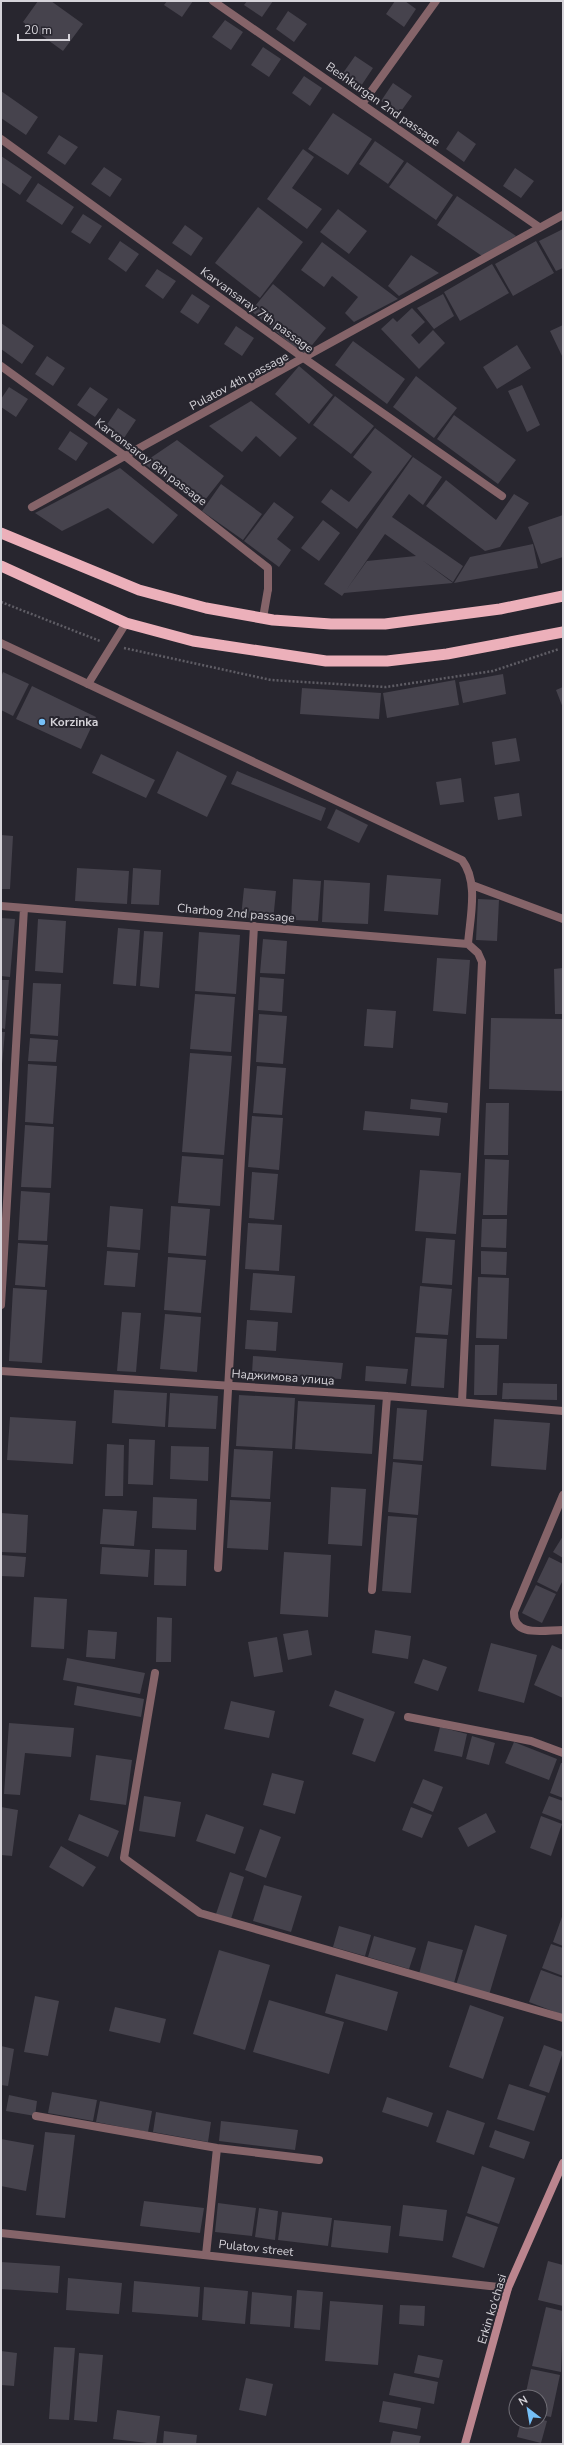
<svg xmlns="http://www.w3.org/2000/svg" width="564" height="2445" font-family="'Nunito Sans',sans-serif">
<style>
.building{fill:#46434d}
.lines{fill:none;stroke-linecap:round;stroke-linejoin:round}
.path{stroke:#5f5d65;stroke-width:2.5;stroke-dasharray:2 2;stroke-linecap:butt}
.service{stroke:#856469;stroke-width:8}
.minor{stroke:#856469;stroke-width:8}
.secondary{stroke:#bb858e;stroke-width:8}
.trunk{stroke:#ecb0ba;stroke-width:11}
.poi-dot{fill:#76c0f7;stroke:#28262f;stroke-width:1.5}
.labels{text-anchor:middle;dominant-baseline:central;stroke-width:4;stroke-linejoin:round;paint-order:stroke}
.street-label{font-size:12px;fill:#d5d3d9;stroke:#28262f}
.poi-label{font-size:12px;font-weight:bold;fill:#d5d3d9;stroke:#28262f;text-anchor:start}
</style>
<rect width="100%" height="100%" fill="#28262f"/>
<path class="building" d="M38 1H51L83 24 63 51 23 22Z
M167 1H193L182 17 164 5Z
M247 1H273L262 17 244 5Z
M395 1H405L416 9 404 27 386 14Z
M288 11 307 24 294 42 276 29Z
M225 20 243 32 231 50 212 37Z
M263 47 281 59 269 77 251 65Z
M355 56 373 68 361 86 343 73Z
M304 76 322 88 310 106 292 93Z
M393 83 412 96 399 114 381 101Z
M1 91 38 117 26 135 1 118Z
M333 113 372 139 348 175 308 149Z
M458 131 476 144 464 162 446 149Z
M59 135 78 147 65 165 47 153Z
M375 141 404 161 388 184 359 164Z
M303 149 314 157 292 188 322 209 307 229 267 199Z
M1 156 32 177 20 195 1 182Z
M407 162 453 195 436 220 389 187Z
M104 167 122 179 110 197 91 184Z
M515 168 534 181 521 198 503 186Z
M38 183 74 207 62 225 26 201Z
M457 196 516 236 482 256 437 225Z
M258 207 303 242 260 298 215 263Z
M338 209 367 231 349 254 320 232Z
M83 214 102 226 90 244 71 232Z
M185 225 203 238 191 256 172 243Z
M563 229V268L556 271 539 241Z
M120 241 139 254 126 272 108 259Z
M536 241 554 273 513 296 495 264Z
M322 242 398 299 354 322 345 313 358 297 332 276 324 287 301 270Z
M411 255 439 273 399 296 388 286Z
M492 264 509 293 460 321 444 292Z
M157 269 176 281 163 299 145 286Z
M273 284 326 328 304 355 251 311Z
M192 294 210 306 198 324 180 312Z
M443 294 454 316 434 329 417 308Z
M412 308 425 322 411 335 419 344 433 330 445 343 419 369 381 329 393 318 397 322Z
M1 323 34 346 22 364 1 349Z
M563 325V356H562L550 331Z
M236 326 254 338 242 356 224 344Z
M353 341 405 379 387 404 335 365Z
M517 345 531 368 497 389 483 367Z
M47 356 65 368 53 386 35 374Z
M299 366 333 395 309 424 275 394Z
M416 376 457 408 434 438 393 407Z
M522 385 540 425 527 432 508 391Z
M9 387 28 399 16 417 1 407V399Z
M90 387 108 399 95 417 77 405Z
M335 396 374 426 351 454 313 425Z
M251 401 297 438 280 457 256 436 242 452 209 426Z
M118 408 136 420 124 438 106 426Z
M454 415 516 460 498 484 437 439Z
M375 428 412 456 357 529 321 502 331 489 349 502 372 472 353 457Z
M70 431 88 443 76 461 58 449Z
M177 440 224 476 201 505 143 463Z
M413 457 442 477 423 505 409 494 392 517 463 566 453 582 422 560 453 583 344 593 367 561 416 556 385 534 342 596 324 584Z
M120 468 178 515 153 544 108 508 62 531 35 513Z
M446 480 496 520 514 494 529 503 500 547 485 551 426 506Z
M221 484 262 514 243 540 202 511Z
M274 502 294 517 277 539 291 550 279 567 244 541Z
M563 515V557L541 564 528 527Z
M323 520 340 533 319 561 301 548Z
M533 544 538 568 454 583 470 557Z
M3 672 29 684 13 716 1 710V677Z
M503 674 506 694 463 703 459 682Z
M455 680 459 705 387 718 383 693Z
M32 686 96 717 81 749 16 719Z
M563 687V708L556 690Z
M302 688 381 693 379 719 300 714Z
M516 738 520 761 495 765 492 742Z
M177 751 227 776 207 817 157 793Z
M101 754 155 780 146 798 92 773Z
M237 771 326 808 321 821 231 784Z
M461 778 464 802 440 805 436 782Z
M519 793 522 816 498 820 494 797Z
M336 809 368 825 359 843 327 828Z
M1 835 13 836 10 889H1Z
M77 868 129 871 127 904 75 901Z
M133 868 161 870 159 905 131 904Z
M387 875 441 879 438 915 384 911Z
M293 879 321 881 318 921 291 920Z
M324 880 370 883 368 924 322 922Z
M244 888 276 891 273 921 241 917Z
M478 899 499 900 497 941 476 940Z
M1 918 15 919 10 977 1 976Z
M38 919 66 921 63 973 35 971Z
M118 928 140 930 136 986 113 984Z
M144 931 163 932 159 988 140 986Z
M199 932 240 935 236 994 195 991Z
M263 939 287 941 285 974 260 973Z
M437 958 470 960 466 1014 433 1011Z
M563 968V1014H555L554 969Z
M260 977 284 979 282 1012 258 1010Z
M1 980H9L5 1029 1 1028Z
M33 983 61 984 58 1036 30 1034Z
M195 994 235 997 231 1052 190 1049Z
M367 1009 396 1011 393 1048 364 1046Z
M259 1014 287 1016 283 1064 256 1062Z
M491 1018 563 1019V1091L489 1089Z
M1 1032H5L2 1064H1Z
M30 1038 58 1040 56 1062 28 1061Z
M190 1053 232 1056 224 1155 182 1152Z
M28 1064 57 1066 53 1124 25 1122Z
M257 1066 286 1068 282 1115 253 1113Z
M411 1099 448 1103 447 1113 410 1109Z
M486 1103H509L508 1155H484Z
M365 1111 441 1118 439 1136 363 1130Z
M252 1116 283 1118 279 1170 248 1167Z
M25 1125 54 1127 51 1188 21 1187Z
M182 1156 223 1159 220 1206 178 1203Z
M485 1159 509 1160 507 1215H483Z
M420 1170 461 1173 456 1234 415 1231Z
M252 1172 278 1174 274 1220 249 1218Z
M21 1191 50 1193 47 1241 18 1240Z
M110 1206 143 1209 140 1250 107 1247Z
M171 1206 210 1209 206 1256 168 1253Z
M482 1219H507L506 1248 481 1247Z
M248 1223 282 1225 279 1271 245 1269Z
M426 1238 455 1240 452 1285 422 1283Z
M18 1243 48 1245 45 1287 15 1285Z
M107 1251 138 1253 135 1287 104 1285Z
M481 1251 507 1252 506 1275 481 1274Z
M168 1257 206 1260 201 1313 164 1310Z
M253 1273 295 1276 292 1313 250 1310Z
M478 1277 509 1278 507 1339 476 1338Z
M420 1286 452 1289 448 1335 416 1333Z
M13 1288 47 1290 42 1363 9 1361Z
M122 1312 141 1313 136 1372 117 1371Z
M165 1314 201 1317 197 1372 160 1369Z
M247 1320 278 1322 276 1351 245 1349Z
M415 1337 447 1339 444 1388 411 1386Z
M475 1345H499L497 1395H474Z
M253 1356 343 1363 341 1379 252 1373Z
M366 1366 408 1369 406 1384 365 1381Z
M503 1383 557 1384V1400L502 1399Z
M114 1390 167 1393 165 1427 112 1423Z
M170 1393 218 1396 216 1429 168 1427Z
M239 1395 295 1398 292 1449 236 1446Z
M298 1401 375 1405 372 1454 295 1449Z
M397 1408 427 1410 423 1461 393 1459Z
M10 1417 76 1421 73 1464 7 1460Z
M494 1419 550 1423 546 1470 491 1466Z
M129 1439 155 1440 153 1485 128 1484Z
M107 1444 124 1445 123 1496H105Z
M171 1446 209 1447 208 1481 170 1479Z
M234 1449 273 1451 270 1499 231 1497Z
M393 1462 422 1465 418 1515 388 1512Z
M331 1487 366 1489 362 1546 328 1544Z
M153 1497 197 1499 196 1530 152 1528Z
M230 1500 271 1502 268 1550 227 1548Z
M103 1509 137 1511 134 1546 100 1544Z
M1 1513 28 1515 26 1553 1 1552Z
M388 1516 417 1518 411 1593 382 1591Z
M563 1536V1558L553 1552Z
M102 1547 150 1550 148 1577 100 1574Z
M155 1549 187 1550 186 1586 154 1585Z
M284 1552 331 1555 328 1617 280 1614Z
M1 1555 26 1557 24 1577 1 1576Z
M549 1557 563 1564V1580L557 1592 537 1582Z
M536 1585 556 1594 542 1623 522 1613Z
M34 1597 67 1599 64 1649 31 1647Z
M157 1617 172 1618 171 1662H156Z
M88 1630 117 1632 115 1659 86 1657Z
M308 1630 312 1655 288 1660 283 1634Z
M375 1630 411 1636 408 1659 372 1653Z
M277 1637 283 1672 254 1677 248 1642Z
M491 1643 537 1655 524 1703 478 1691Z
M552 1645 563 1650V1698L534 1685Z
M67 1658 145 1673 140 1694 63 1680Z
M423 1659 447 1667 438 1691 414 1683Z
M77 1686 144 1699 141 1717 74 1705Z
M335 1690 395 1712 375 1762 352 1754 364 1719 329 1706Z
M231 1701 275 1711 269 1738 224 1729Z
M9 1723 74 1728 71 1757 25 1753 20 1795 4 1794Z
M440 1727 467 1734 462 1757 434 1751Z
M472 1736 495 1743 489 1765 466 1759Z
M514 1742 557 1759 549 1780 505 1763Z
M96 1755 132 1760 126 1805 90 1800Z
M561 1763H563V1798L550 1793Z
M272 1773 304 1781 295 1814 263 1805Z
M423 1779 443 1787 433 1812 413 1803Z
M144 1796 181 1802 175 1837 139 1831Z
M549 1796 563 1801V1821L542 1813Z
M1 1807 18 1810 12 1856 1 1855Z
M411 1807 432 1815 422 1838 402 1830Z
M486 1813 496 1832 468 1847 458 1828Z
M79 1814 119 1831 108 1857 68 1840Z
M206 1814 244 1827 235 1854 196 1841Z
M541 1816 562 1824 551 1856 530 1848Z
M260 1829 281 1837 266 1878 245 1870Z
M61 1846 96 1867 83 1887 49 1867Z
M230 1872 244 1877 231 1919 216 1914Z
M264 1885 302 1896 291 1932 253 1921Z
M563 1914V1946L553 1942Z
M475 1925 507 1935 489 1995 456 1985Z
M339 1926 371 1935 365 1956 333 1947Z
M374 1936 416 1948 409 1969 368 1957Z
M428 1941 463 1950 454 1983 419 1974Z
M551 1944 563 1948V1976L542 1968Z
M219 1950 270 1965 245 2050 193 2034Z
M541 1970 563 1978V2015L529 2002Z
M336 1974 398 1992 387 2031 325 2013Z
M35 1996 59 2001 48 2056 24 2052Z
M269 2000 344 2022 329 2074 253 2052Z
M470 2005 504 2017 483 2079 449 2067Z
M115 2007 166 2019 160 2043 109 2031Z
M544 2045 563 2052 549 2093 529 2086Z
M1 2046 14 2049 8 2086 1 2085Z
M509 2084 546 2096 534 2131 497 2119Z
M52 2092 97 2100 93 2121 48 2113Z
M9 2095 37 2101 35 2116 6 2111Z
M387 2097 433 2113 428 2127 382 2112Z
M100 2101 152 2111 148 2132 96 2122Z
M447 2110 485 2123 474 2155 436 2142Z
M156 2112 211 2122 208 2142 153 2132Z
M221 2121 298 2130 295 2150 219 2141Z
M495 2130 530 2142 524 2159 489 2147Z
M45 2132 75 2135 65 2218 36 2215Z
M1 2139 34 2145 26 2191 1 2186Z
M482 2166 515 2178 499 2224 467 2213Z
M144 2201 204 2208 200 2233 140 2226Z
M218 2203 256 2208 252 2236 215 2232Z
M403 2205 447 2210 443 2241 399 2236Z
M259 2208 278 2211 275 2240 255 2237Z
M282 2212 332 2218 328 2246 278 2240Z
M466 2216 498 2227 484 2268 452 2257Z
M334 2220 391 2226 388 2253 331 2247Z
M548 2261 563 2265V2306L538 2300Z
M1 2262 60 2266 58 2293 1 2289Z
M68 2278 122 2283 119 2314 66 2310Z
M134 2281 200 2287 198 2317 132 2312Z
M204 2287 248 2291 245 2324 202 2320Z
M297 2290 323 2292 320 2330 294 2328Z
M252 2292 292 2296 290 2327 250 2324Z
M330 2301 383 2305 378 2365 325 2361Z
M400 2305 425 2306 424 2326 399 2324Z
M546 2307 563 2311 561 2372 532 2366Z
M54 2347 75 2348 69 2420 49 2419Z
M1 2351 17 2353 14 2386 1 2385Z
M79 2353 103 2355 97 2422 74 2420Z
M418 2355 443 2360 439 2378 414 2373Z
M531 2369 560 2375 551 2417 540 2415V2397H525Z
M394 2373 438 2382 434 2404 389 2395Z
M246 2378 273 2384 266 2416 239 2410Z
M383 2401 421 2408 417 2429 379 2422Z
M117 2410 160 2416 156 2444 113 2439Z
M540 2419 547 2421 541 2443 517 2437 521 2421Z
M164 2431 197 2435 196 2444H163Z
M393 2431 421 2436 419 2444H390Z"/>
<g class="lines">
<path class="path" d="M1 602 100 641
M124 648 271 680 386 687 493 671 559 649"/>
<path class="service" d="M362 104 436 1
M263 618 268 589
M88 684 126 623"/>
<path class="minor" d="M213 1 539 227
M1 139 305 359 502 496
M1 366 125 456 268 568V589
M32 507 563 215
M1 643 462 860C479 882 470 917 468 944L478 953 482 962 462 1402
M472 885 563 919
M1 906 468 944
M1 1305 24 908
M1 1371 387 1396 563 1411
M563 1495 514 1612C513 1638 545 1630 563 1630
M218 1568 254 926
M372 1590 387 1396
M155 1673 124 1858 200 1913 563 2018
M408 1717 531 1741 563 1753
M36 2116 217 2148 319 2160
M1 2233 508 2288
M206 2255 217 2148"/>
<path class="secondary" d="M465 2444 508 2288 563 2163"/>
<path class="trunk" d="M1 533 139 590 206 608 273 620 331 624H385L500 609 563 596
M1 566 126 623 193 641 326 661H387L447 654 563 632"/>
</g>
<circle class="poi-dot" cx="42" cy="722" r="4"/>
<g class="labels">
<g class="street-label">
<text transform="translate(383 104) rotate(35)">Beshkurgan 2nd passage</text>
<text transform="translate(257 310) rotate(36)">Karvаnsarаy 7th passage</text>
<text transform="translate(239 381) rotate(-28)">Pulatov 4th passage</text>
<text transform="translate(151 462) rotate(37)">Karvonsaroy 6th passage</text>
<text transform="translate(236 913) rotate(5)">Charbog 2nd passage</text>
<text transform="translate(283 1377) rotate(4)">Наджимова улица</text>
<text transform="translate(256 2248) rotate(6)">Pulatov street</text>
<text transform="translate(492 2309) rotate(-73)">Erkin ko'chasi</text>
</g>
<g class="poi-label">
<text x="50" y="722">Korzinka</text>
</g>
</g>
<rect width="564" height="2445" fill="none" stroke="#d5d3d9" stroke-width="4"/>
<g transform="translate(528 2409) rotate(329)"><circle r="19" fill="#28262f" stroke="#6d6b73"/>
<path d="M0-3L7 15L0 10L-7 15Z" fill="#76c0f7"/>
<text y="-6" font-size="11" font-weight="bold" text-anchor="middle" fill="#d5d3d9">N</text>
</g>
<path d="M18 34v6h51v-6" fill="none" stroke="#d5d3d9" stroke-width="2"/>
<text x="24" y="34" font-size="12" fill="#d5d3d9" stroke="#28262f" stroke-width="3" paint-order="stroke">20 m</text>
</svg>
